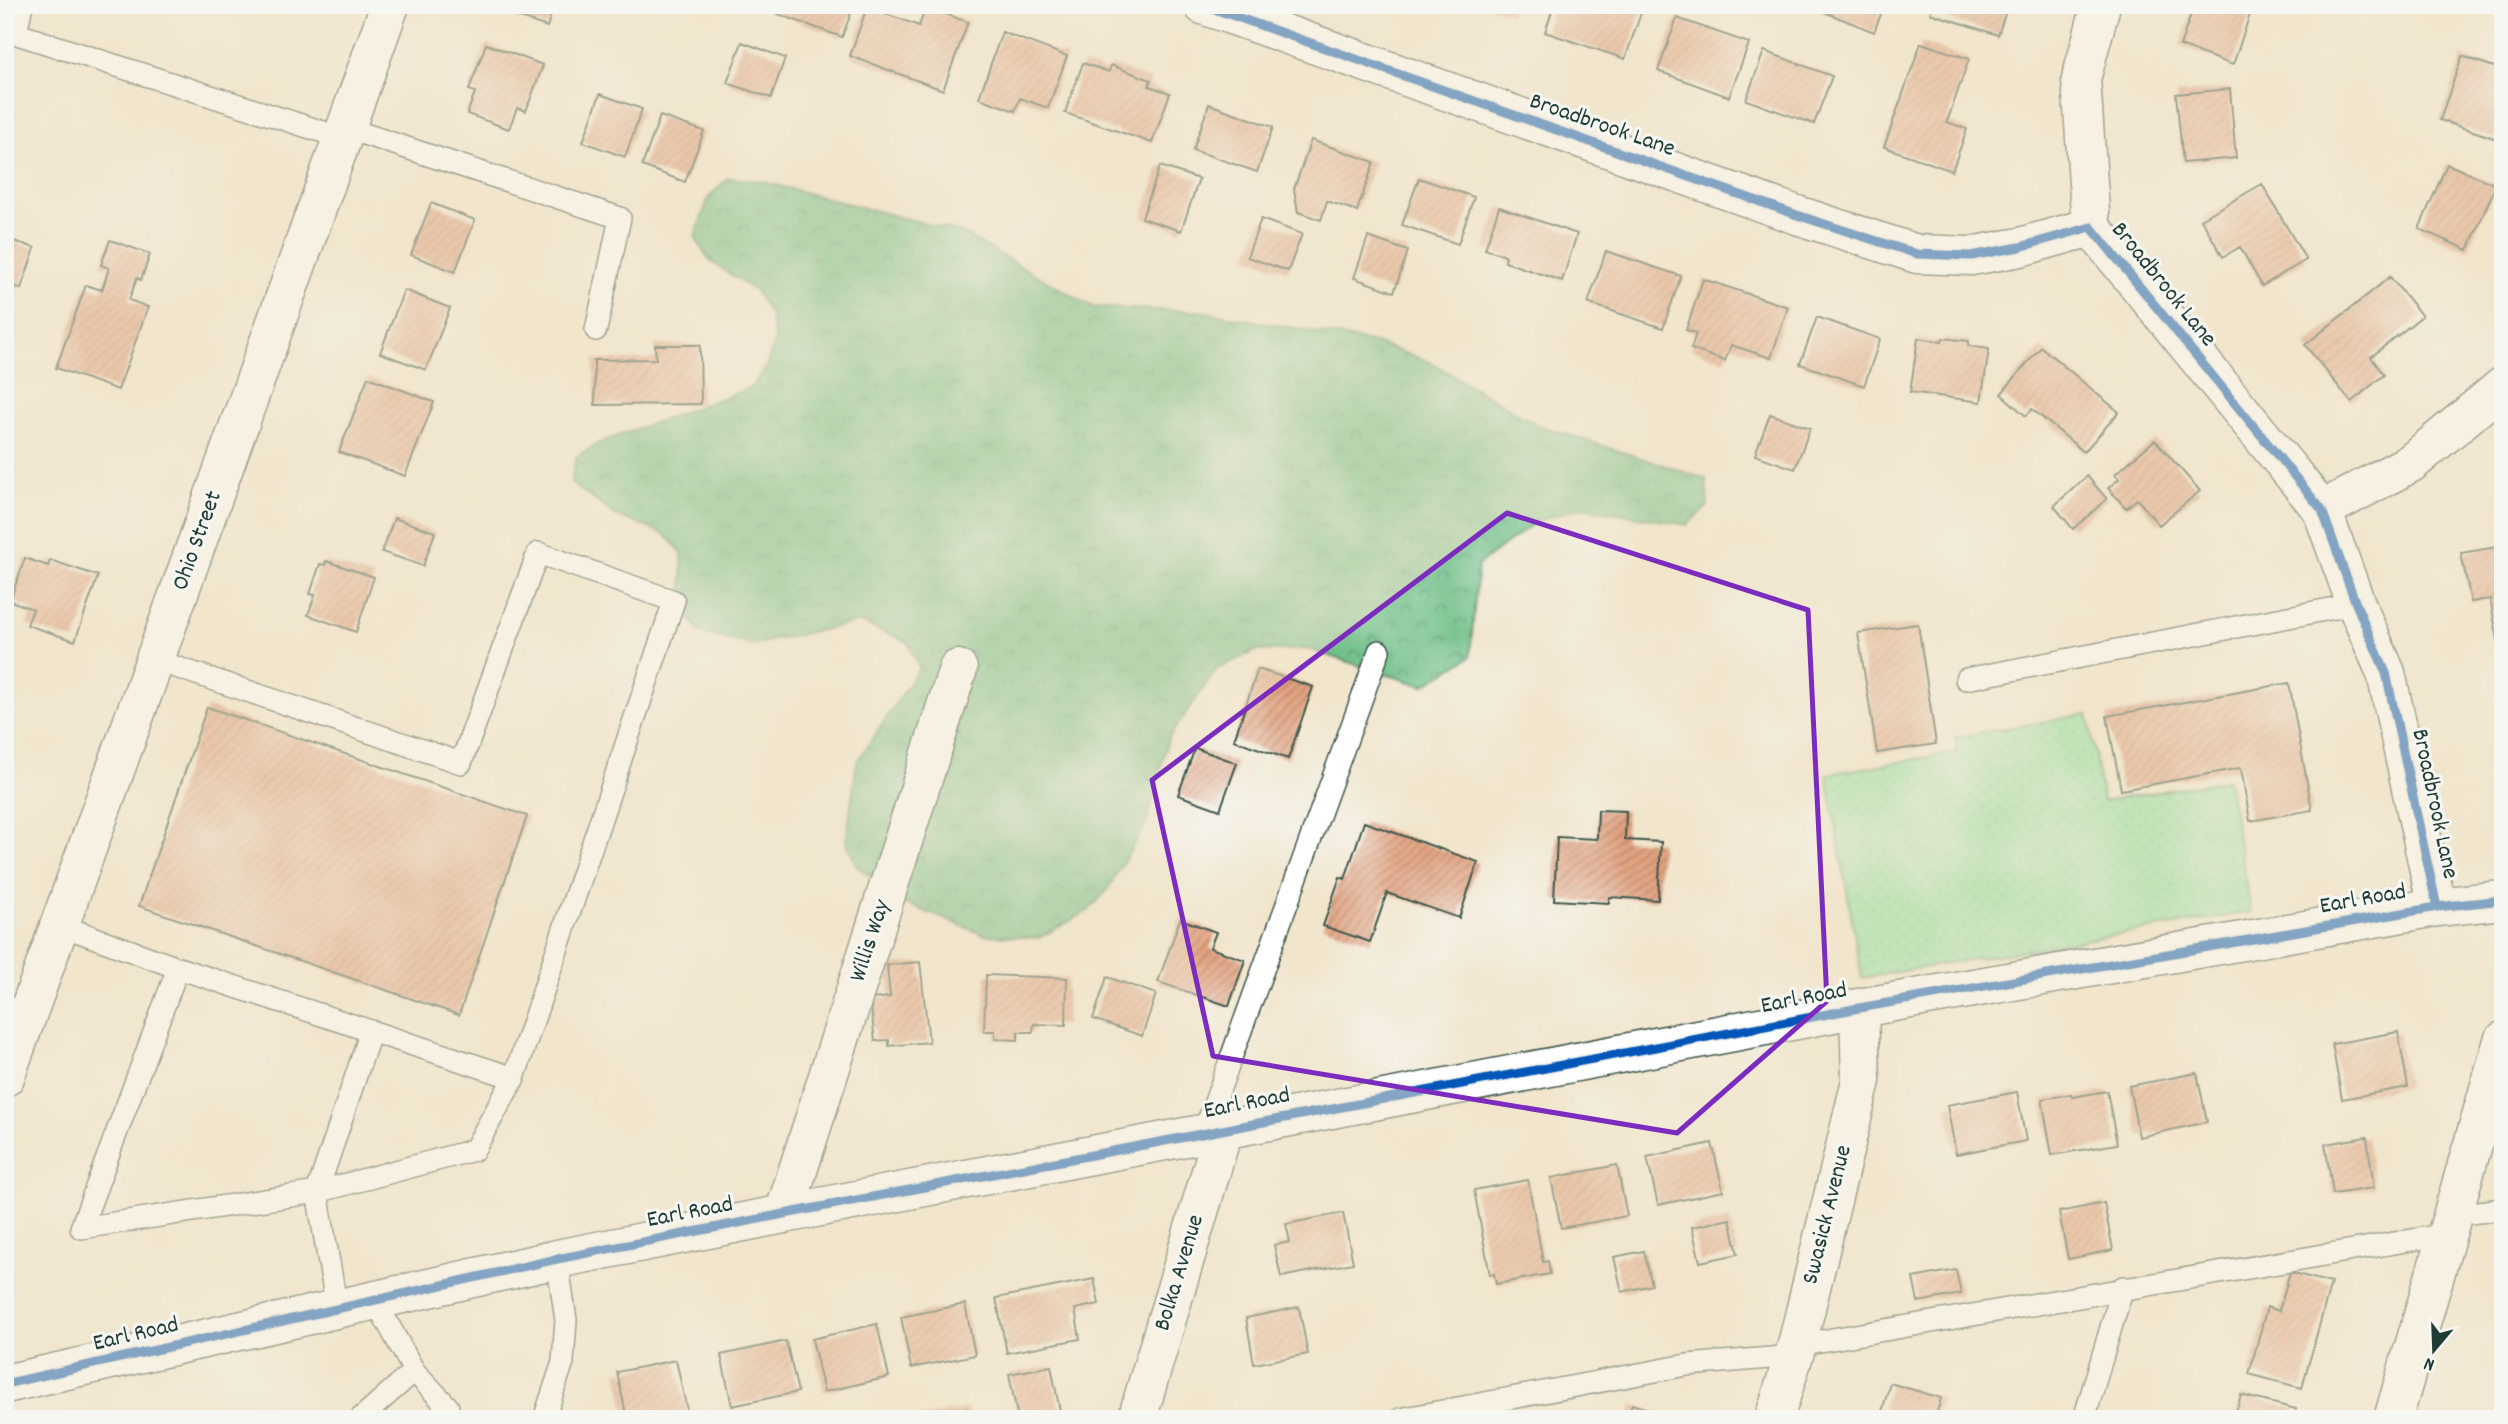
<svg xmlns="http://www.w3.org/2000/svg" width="2508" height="1424" font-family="Dekko,sans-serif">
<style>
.grass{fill:url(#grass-dots);stroke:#568f6c;stroke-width:2}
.forest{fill:url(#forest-crowns);stroke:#487e5e;stroke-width:2}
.building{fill:url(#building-hatch)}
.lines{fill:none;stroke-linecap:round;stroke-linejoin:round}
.lane-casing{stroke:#3e564b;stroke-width:24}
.street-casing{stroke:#3e564b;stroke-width:41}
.secondary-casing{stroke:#3e564b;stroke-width:41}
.lane{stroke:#fff;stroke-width:21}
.street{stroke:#fff;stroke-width:38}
.secondary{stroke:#fff;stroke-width:38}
.cycleway-casing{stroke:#f6f6f2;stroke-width:13}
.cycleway{stroke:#0057b8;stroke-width:9}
.marked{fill:none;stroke:#7b2cbf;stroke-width:5;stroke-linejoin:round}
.labels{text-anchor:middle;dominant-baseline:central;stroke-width:6;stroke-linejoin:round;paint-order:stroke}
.street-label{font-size:24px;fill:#1f3d34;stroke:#f6f6f2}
</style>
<defs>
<pattern id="grass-dots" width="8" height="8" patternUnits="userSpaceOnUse" patternTransform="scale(1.75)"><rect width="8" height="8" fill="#8ce1a3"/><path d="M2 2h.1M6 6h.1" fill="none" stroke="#78c28d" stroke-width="1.8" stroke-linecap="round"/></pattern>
<pattern id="forest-crowns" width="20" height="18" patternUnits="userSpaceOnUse" patternTransform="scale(1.75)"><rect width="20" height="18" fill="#71bf89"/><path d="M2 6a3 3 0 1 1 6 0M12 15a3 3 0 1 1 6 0" fill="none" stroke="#5c9c71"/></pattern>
<pattern id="building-hatch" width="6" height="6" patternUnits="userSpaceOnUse" patternTransform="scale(1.75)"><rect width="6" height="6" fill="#e2a27f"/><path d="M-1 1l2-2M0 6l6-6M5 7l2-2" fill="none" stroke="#b78569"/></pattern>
</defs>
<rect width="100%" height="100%" fill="#f6f6f2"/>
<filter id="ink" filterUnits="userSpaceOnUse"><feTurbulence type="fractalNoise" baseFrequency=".0143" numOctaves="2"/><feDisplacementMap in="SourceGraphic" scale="14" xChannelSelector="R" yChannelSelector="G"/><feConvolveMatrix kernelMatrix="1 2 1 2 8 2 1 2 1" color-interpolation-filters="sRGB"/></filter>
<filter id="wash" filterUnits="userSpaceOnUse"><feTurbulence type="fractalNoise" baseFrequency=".00686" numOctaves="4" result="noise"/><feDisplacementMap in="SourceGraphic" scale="28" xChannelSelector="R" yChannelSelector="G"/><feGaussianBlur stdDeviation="1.57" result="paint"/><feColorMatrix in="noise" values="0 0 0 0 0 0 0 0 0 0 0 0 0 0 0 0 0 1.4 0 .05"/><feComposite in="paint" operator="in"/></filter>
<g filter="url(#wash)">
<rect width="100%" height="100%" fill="#f1e5cc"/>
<path class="grass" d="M2088 714 2103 801 2228 780 2251 912 1862 978 1827 774 1957 752 1955 737Z"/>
<path class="forest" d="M728 178 760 181 962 233 1093 307 1207 312 1375 343 1430 362 1538 425 1706 479 1708 506 1687 525 1580 507 1535 522 1478 565 1470 657 1423 686 1308 649 1255 651 1217 669 1168 739 1147 822 1106 892 1088 911 1039 938 985 935 904 903 857 866 846 841 857 762 919 668 908 642 859 622 751 645 700 633 683 608 682 553 665 534 615 515 571 483 576 457 599 443 752 387 767 364 775 340 770 315 755 291 709 260 695 237 709 197Z"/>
<g id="blocks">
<path class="building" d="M502 5H554L547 27 500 11Z
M778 5H854L842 37 775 13Z
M1486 5H1513L1510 14Z
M1554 5H1629L1642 10 1625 59 1545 32Z
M1807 5H1881L1884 6 1874 32Z
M1933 5H2008L1998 35 1930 13Z
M2194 5H2253L2233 65 2180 46Z
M867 7 919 26 926 7 968 22 943 90 850 56Z
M2503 9V33L2495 30Z
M1677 18 1749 43 1729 97 1658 71Z
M1002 32 1067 56 1048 108 1020 98 1015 111 979 98Z
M742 42 785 58 771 98 727 83Z
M1921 43 1969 59 1947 122 1967 129 1952 171 1884 147Z
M486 44 543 65 526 111 517 108 509 129 467 114 475 92 469 90Z
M1764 51 1832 76 1814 124 1746 100Z
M2462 56 2503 70V141L2440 120Z
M1083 63 1109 72 1111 65 1151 80 1149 86 1170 93 1152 143 1065 113Z
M2230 89 2236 158 2183 163 2176 94Z
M600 94 642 109 625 157 583 142Z
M1209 104 1273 127 1257 172 1193 150Z
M660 116 704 131 685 182 642 166Z
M1311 140 1374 162 1357 211 1327 201 1321 220 1298 212 1294 189Z
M2447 164 2496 185 2468 250 2419 229Z
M1160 166 1199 179 1181 231 1142 218Z
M1419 178 1474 197 1458 244 1402 225Z
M2262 184 2306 260 2262 286 2240 247 2223 257 2201 219Z
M431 203 475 220 455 272 411 255Z
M1499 207 1577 234 1562 281 1505 262 1506 256 1485 249Z
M1261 219 1302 234 1288 271 1247 257Z
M1368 237 1408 251 1394 292 1354 278Z
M5 238 35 248 21 289 5 283Z
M110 240 150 254 141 280 137 278 129 300 148 307 118 390 56 368 86 285 102 290 109 268 101 265Z
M1606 251 1681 276 1663 328 1588 303Z
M2390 277 2422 316 2371 357 2384 375 2351 402 2305 345Z
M1703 279 1788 307 1771 358 1731 345 1725 361 1691 349 1696 333 1686 330Z
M404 290 450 308 426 370 380 353Z
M1817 317 1880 339 1864 386 1800 364Z
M1918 338 1942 342 1943 338 1969 341 1968 346 1989 349 1981 402 1910 392Z
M655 345H700L701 404 595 405 594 360 656 359Z
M2041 347 2119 412 2084 452 2032 409 2026 416 2001 394Z
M368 377 434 402 405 476 339 452Z
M1770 414 1810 428 1795 469 1755 455Z
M2155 440 2200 491 2159 525 2137 499 2126 508 2108 488 2119 479 2115 474Z
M2087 476 2107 499 2073 529 2054 506Z
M394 518 435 532 423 566 382 552Z
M2503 546V655H2501L2490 599 2471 602 2461 553Z
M25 558 48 566 50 560 98 576 75 641 27 625 33 609 10 601Z
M326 561 374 577 356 632 308 615 315 595 310 594 320 564 325 565Z
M1918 624 1936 744 1877 753 1858 633Z
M1258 669 1313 687 1288 759 1234 740Z
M2289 683 2312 810 2250 821 2241 768 2121 790 2107 716Z
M207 707 527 816 459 1015 139 906Z
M2503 722V750H2502L2496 723Z
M1195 748 1237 763 1220 810 1178 795Z
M1598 810 1626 811 1625 840 1661 842 1658 900 1609 897V903L1554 900 1557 837 1597 839Z
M1364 822 1478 862 1459 918 1387 893 1370 942 1323 926 1340 877 1345 879Z
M1180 919 1216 932 1210 948 1245 960 1229 1006 1158 982Z
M920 962 929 1042 889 1046V1040L875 1041 870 999 890 997 887 965Z
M986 975 1067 978 1066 1025 1034 1024 1033 1032H1018V1040L995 1039V1031H984Z
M1107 977 1156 994 1142 1036 1093 1019Z
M2398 1032 2408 1087 2342 1099 2332 1044Z
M2197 1073 2207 1122 2139 1137 2129 1086Z
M2107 1091 2117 1144 2052 1155 2042 1099 2071 1094 2072 1097Z
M2017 1092 2026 1141 1956 1154 1947 1105Z
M2367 1137 2374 1188 2333 1194 2325 1144Z
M1712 1143 1723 1191 1658 1205 1647 1157Z
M1617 1165 1627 1216 1561 1228 1551 1178Z
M1528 1180 1543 1262 1548 1261 1550 1274 1496 1284 1494 1274 1490 1275 1474 1190Z
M2104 1203 2113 1250 2068 1259 2059 1212Z
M1343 1213 1353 1263 1281 1277 1274 1245 1290 1242 1286 1224Z
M1730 1219 1738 1254 1700 1262 1692 1227Z
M1644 1251 1652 1285 1622 1292 1614 1257Z
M1956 1270 1961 1294 1918 1302 1913 1278Z
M2290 1272 2331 1283 2302 1388 2249 1374 2267 1307 2279 1311Z
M1094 1279 1099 1304 1075 1309 1080 1339 1007 1353 996 1298Z
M965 1304 975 1355 911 1368 901 1317Z
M1299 1307 1308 1354 1254 1364 1246 1318Z
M877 1324 889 1377 824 1392 812 1339Z
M786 1341 798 1392 732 1406 721 1355Z
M676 1360 689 1419H627L617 1372Z
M1051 1366 1060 1411 1018 1419 1009 1374Z
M1890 1383 1941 1398 1935 1419H1880Z
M2241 1395 2296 1409 2293 1419H2234Z
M1632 1404 1674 1418V1419H1627Z
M967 1408 969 1419H921V1418Z
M606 1413 607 1419H583L582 1417Z"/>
</g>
</g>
<g filter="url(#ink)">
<use href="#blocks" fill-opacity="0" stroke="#3e564b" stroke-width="2"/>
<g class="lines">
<defs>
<path id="lane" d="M5 30 342 138
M16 33 22 5
M346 128 620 218 596 330
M155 660 461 763 538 553 674 601 514 1078 474 1150 317 1192 337 1309
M1966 679 2356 604
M60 925 178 968 81 1228 317 1192 371 1031
M178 968 514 1078
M1204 1132 1379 651
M2453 1215 2503 1209
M375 1300 414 1371 448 1407 447 1419
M1797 1345 2447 1234
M360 1419 414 1371
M544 1419 563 1362 566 1320 557 1259
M1400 1419 1687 1365 1793 1356
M2084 1419 2123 1287"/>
<path id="street" d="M1203 5 1797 215 1917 254 1971 256 2020 247 2091 227 2322 510 2356 604 2386 673 2437 907
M2091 227 2081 79 2101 5
M2322 510 2411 463 2503 386
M784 1214 958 669
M1137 1419 1224 1128
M1774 1419 1797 1345 1861 1081 1859 1008
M2393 1419 2503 1041"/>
<path id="secondary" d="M5 1077 390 5
M5 1384 557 1259 784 1214 1859 1008 2437 907 2503 900"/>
</defs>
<use href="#lane" class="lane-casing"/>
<use href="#street" class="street-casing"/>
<use href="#secondary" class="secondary-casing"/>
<use href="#lane" class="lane"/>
<use href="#street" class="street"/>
<use href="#secondary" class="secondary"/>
<defs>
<path id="cycleway" d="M1203 5 1797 215 1917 254 1971 256 2020 247 2091 227 2322 510 2356 604 2386 673 2437 907
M5 1384 557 1259 784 1214 1859 1008 2437 907 2503 900"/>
</defs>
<use href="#cycleway" class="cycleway-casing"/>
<use href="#cycleway" class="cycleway"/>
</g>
</g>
<path d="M0 0H2508V1424H0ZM1507 513 1808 610 1827 1001 1677 1133 1213 1056 1152 780Z" fill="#f1e5cc" fill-opacity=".55" fill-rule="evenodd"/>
<path class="marked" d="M1507 513 1808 610 1827 1001 1677 1133 1213 1056 1152 780Z"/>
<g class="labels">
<g class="street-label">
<text transform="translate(1602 126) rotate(19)">Broadbrook Lane</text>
<text transform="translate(2163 285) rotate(51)">Broadbrook Lane</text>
<text transform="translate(198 541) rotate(-70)">Ohio Street</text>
<text transform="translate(2434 804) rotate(78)">Broadbrook Lane</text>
<text transform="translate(2363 900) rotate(-10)">Earl Road</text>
<text transform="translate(871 941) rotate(-72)">Willis Way</text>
<text transform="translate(1804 999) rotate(-11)">Earl Road</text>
<text transform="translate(1247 1104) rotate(-11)">Earl Road</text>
<text transform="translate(690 1213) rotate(-11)">Earl Road</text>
<text transform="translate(1828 1215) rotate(-76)">Swasick Avenue</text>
<text transform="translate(1180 1273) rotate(-73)">Bolka Avenue</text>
<text transform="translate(136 1335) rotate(-13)">Earl Road</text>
</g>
</g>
<rect width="2508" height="1424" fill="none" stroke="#f6f6f2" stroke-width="28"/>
<g transform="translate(2434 1350) rotate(199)" stroke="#f6f6f2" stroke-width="5" paint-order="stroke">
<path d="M0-5L12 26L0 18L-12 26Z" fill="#1f3d34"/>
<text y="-10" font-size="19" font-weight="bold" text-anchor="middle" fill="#1f3d34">N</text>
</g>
</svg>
